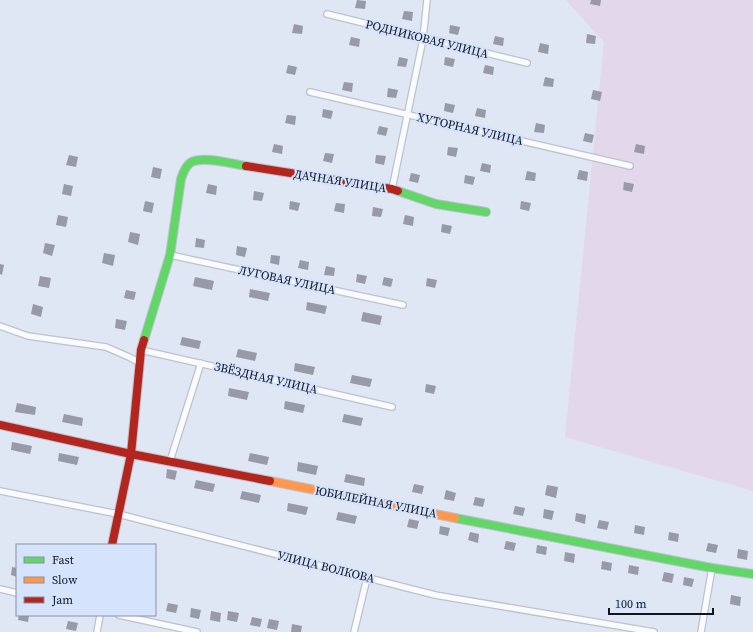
<svg xmlns="http://www.w3.org/2000/svg" width="753" height="632" font-family="'Source Serif 4',serif">
<style>
.green{fill:#e3d7ec}
.building{fill:#989aa8}
.lines{fill:none;stroke-linecap:round;stroke-linejoin:round}
.street-casing{stroke:#bcc2ce;stroke-width:8}
.fast-casing{stroke:#bcc2ce;stroke-width:10}
.slow-casing{stroke:#bcc2ce;stroke-width:10}
.jam-casing{stroke:#bcc2ce;stroke-width:10}
.street{stroke:#fafbfd;stroke-width:5.5}
.fast{stroke:#63d668;stroke-width:8}
.slow{stroke:#ff974d;stroke-width:8}
.jam{stroke:#b3261e;stroke-width:8}
.labels{text-anchor:middle;dominant-baseline:central;stroke-width:4;stroke-linejoin:round;paint-order:stroke}
.street-label{font-size:12px;fill:#101520;stroke:#d6e3fd}
</style>
<rect width="100%" height="100%" fill="#dfe6f4"/>
<path class="green" d="M566 0H753V491L565 437 604 42Z"/>
<path class="building" d="M357 0 366 1 365 9 355 8Z
M591 0H601L600 6 590 4Z
M404 11 413 12 412 21 402 19Z
M294 24 303 26 302 34 292 33Z
M450 25 460 27 458 35 449 33Z
M587 34 596 36 595 44 586 43Z
M495 36 504 38 503 46 493 44Z
M351 37 360 39 359 47 349 45Z
M540 43 549 45 548 54 538 52Z
M399 57 408 59 406 67 397 66Z
M445 57 455 59 453 67 444 65Z
M288 65 297 67 295 75 286 73Z
M485 65 494 67 493 75 483 73Z
M545 77 554 79 553 87 543 86Z
M344 82 353 83 352 92 342 90Z
M388 88 398 90 396 98 387 97Z
M593 90 602 92 600 101 591 99Z
M445 103 455 105 453 113 444 111Z
M477 108 486 110 485 118 475 116Z
M323 109 333 111 331 119 322 117Z
M287 115 296 116 295 125 285 123Z
M536 123 545 125 544 133 534 132Z
M379 126 388 128 386 136 377 134Z
M585 133 594 135 592 143 583 141Z
M274 144 283 146 282 154 272 152Z
M636 144 645 146 644 154 634 152Z
M448 147 458 148 456 157 447 155Z
M325 153 334 154 332 163 323 161Z
M69 155 78 157 76 167 66 165Z
M376 155 386 156 384 165 375 163Z
M482 163 491 165 490 173 480 171Z
M153 167 162 169 160 179 151 177Z
M579 170 588 172 587 181 577 179Z
M527 171 536 173 535 181 525 180Z
M411 173 420 175 418 183 409 181Z
M465 175 475 177 473 185 464 183Z
M624 182 634 184 632 192 623 190Z
M64 184 73 186 71 196 62 194Z
M208 184 217 186 216 195 206 193Z
M254 191 264 193 262 201 253 200Z
M145 201 154 203 152 213 143 211Z
M290 201 300 203 298 211 289 209Z
M521 201 531 203 529 211 520 209Z
M336 203 345 204 344 213 334 211Z
M373 207 383 209 381 217 372 216Z
M58 215 68 217 66 227 56 225Z
M405 215 414 217 413 226 403 224Z
M442 224 452 226 450 234 441 232Z
M130 232 140 234 138 245 128 242Z
M196 238 205 240 204 248 195 247Z
M45 243 55 245 52 256 43 253Z
M237 246 247 248 245 257 236 255Z
M104 253 115 255 113 266 102 263Z
M271 255 280 256 279 265 270 263Z
M300 260 309 262 308 270 298 268Z
M0 264 4 265 2 275 0 274Z
M326 266 335 268 334 276 324 275Z
M357 274 367 276 365 284 356 282Z
M40 276 51 278 49 288 38 286Z
M195 277 214 281 212 290 193 286Z
M384 277 393 279 391 287 382 285Z
M427 278 437 280 435 288 426 286Z
M250 289 270 293 268 301 249 297Z
M126 290 136 292 134 300 124 298Z
M307 302 327 306 325 314 306 310Z
M33 304 43 307 41 317 31 314Z
M363 312 382 316 380 325 361 321Z
M116 319 127 321 125 330 115 328Z
M182 337 201 341 199 349 180 345Z
M238 349 257 353 255 361 236 357Z
M295 363 315 367 313 375 294 371Z
M352 375 372 379 370 387 350 383Z
M426 384 436 386 434 394 425 392Z
M229 388 249 392 247 400 228 396Z
M285 401 305 405 303 413 284 409Z
M17 403 36 407 35 415 15 412Z
M64 414 83 418 82 426 62 422Z
M344 414 363 418 361 426 342 422Z
M12 442 32 446 30 454 11 450Z
M59 453 79 457 77 465 58 461Z
M250 453 269 457 267 465 248 461Z
M298 462 318 466 316 475 297 471Z
M167 469 177 471 175 480 166 478Z
M346 474 365 478 364 486 344 482Z
M196 480 215 484 213 492 194 488Z
M414 484 424 486 422 494 412 492Z
M547 485 558 487 556 498 545 495Z
M446 490 456 493 454 501 444 499Z
M242 491 261 495 259 503 240 499Z
M475 497 485 499 483 507 473 505Z
M288 503 308 507 306 515 287 511Z
M515 506 525 508 523 516 513 514Z
M544 509 554 511 552 520 543 518Z
M338 512 357 516 355 524 336 520Z
M576 513 586 515 585 524 575 521Z
M409 519 419 521 417 529 407 527Z
M599 520 609 522 607 530 597 528Z
M635 525 645 527 644 535 634 533Z
M440 526 450 528 448 536 439 534Z
M470 532 479 534 478 543 468 540Z
M669 532 679 534 678 542 668 540Z
M506 541 516 543 514 551 504 549Z
M708 543 718 545 716 553 706 551Z
M537 545 547 547 546 555 536 553Z
M738 549 748 551 747 560 737 558Z
M565 552 575 554 574 563 564 561Z
M602 561 612 563 611 571 601 569Z
M629 565 639 567 638 575 628 573Z
M12 567 17 568V577L11 575Z
M664 572 674 574 672 583 662 581Z
M684 577 694 579 692 587 683 585Z
M731 595 741 597 740 606 730 604Z
M168 603 178 605 176 613 166 611Z
M191 608 201 610 199 619 190 617Z
M211 611 221 613 220 622 210 620Z
M228 611 239 613 237 622 227 620Z
M19 615H29L28 622 18 620Z
M252 617 262 619 260 627 250 625Z
M269 619 279 621 277 630 267 628Z
M68 621 78 623 76 631 66 629Z
M292 624 302 626 301 632H291Z"/>
<g class="lines">
<defs>
<path id="street" d="M327 14 527 63
M310 92 630 166
M392 189 423 39 427 0
M170 255 403 305
M0 326 28 336 106 347 129 357 140 363
M141 350 392 407
M170 461 201 363
M0 491 118 514 435 595 654 632
M0 589 17 593
M119 615 197 632
M97 632 100 615
M354 632 367 578
M701 632 712 568"/>
<path id="fast" d="M398 191 436 204 486 212
M144 340 170 255 181 179C183 173 185 167 190 163 201 155 233 164 246 166
M455 518 712 568 753 574"/>
<path id="slow" d="M270 481 455 518"/>
<path id="jam" d="M246 166 392 189 398 191
M0 425 131 454 270 481
M112 545 131 454 141 350 144 340"/>
</defs>
<use href="#street" class="street-casing"/>
<use href="#fast" class="fast-casing"/>
<use href="#slow" class="slow-casing"/>
<use href="#jam" class="jam-casing"/>
<use href="#street" class="street"/>
<use href="#fast" class="fast"/>
<use href="#slow" class="slow"/>
<use href="#jam" class="jam"/>
</g>
<g class="labels">
<g class="street-label">
<text transform="translate(427 39) rotate(14)">РОДНИКОВАЯ УЛИЦА</text>
<text transform="translate(470 129) rotate(13)">ХУТОРНАЯ УЛИЦА</text>
<text transform="translate(340 181) rotate(9)">ДАЧНАЯ УЛИЦА</text>
<text transform="translate(287 280) rotate(12)">ЛУГОВАЯ УЛИЦА</text>
<text transform="translate(266 378) rotate(13)">ЗВЁЗДНАЯ УЛИЦА</text>
<text transform="translate(376 502) rotate(11)">ЮБИЛЕЙНАЯ УЛИЦА</text>
<text transform="translate(326 567) rotate(14)">УЛИЦА ВОЛКОВА</text>
</g>
</g>
<rect x="16" y="544" width="140" height="72" fill="#d6e3fd" stroke="#8791a5"/>
<rect x="24" y="557" width="20" height="6" fill="#63d668" stroke="#8791a5"/>
<text x="52" y="564" font-size="12" fill="#101520">Fast</text>
<rect x="24" y="577" width="20" height="6" fill="#ff974d" stroke="#8791a5"/>
<text x="52" y="584" font-size="12" fill="#101520">Slow</text>
<rect x="24" y="597" width="20" height="6" fill="#b3261e" stroke="#8791a5"/>
<text x="52" y="604" font-size="12" fill="#101520">Jam</text>
<path d="M609 608v6h104v-6" fill="none" stroke="#101520" stroke-width="2"/>
<text x="615" y="608" font-size="12" fill="#101520" stroke="#d6e3fd" stroke-width="3" paint-order="stroke">100 m</text>
</svg>
